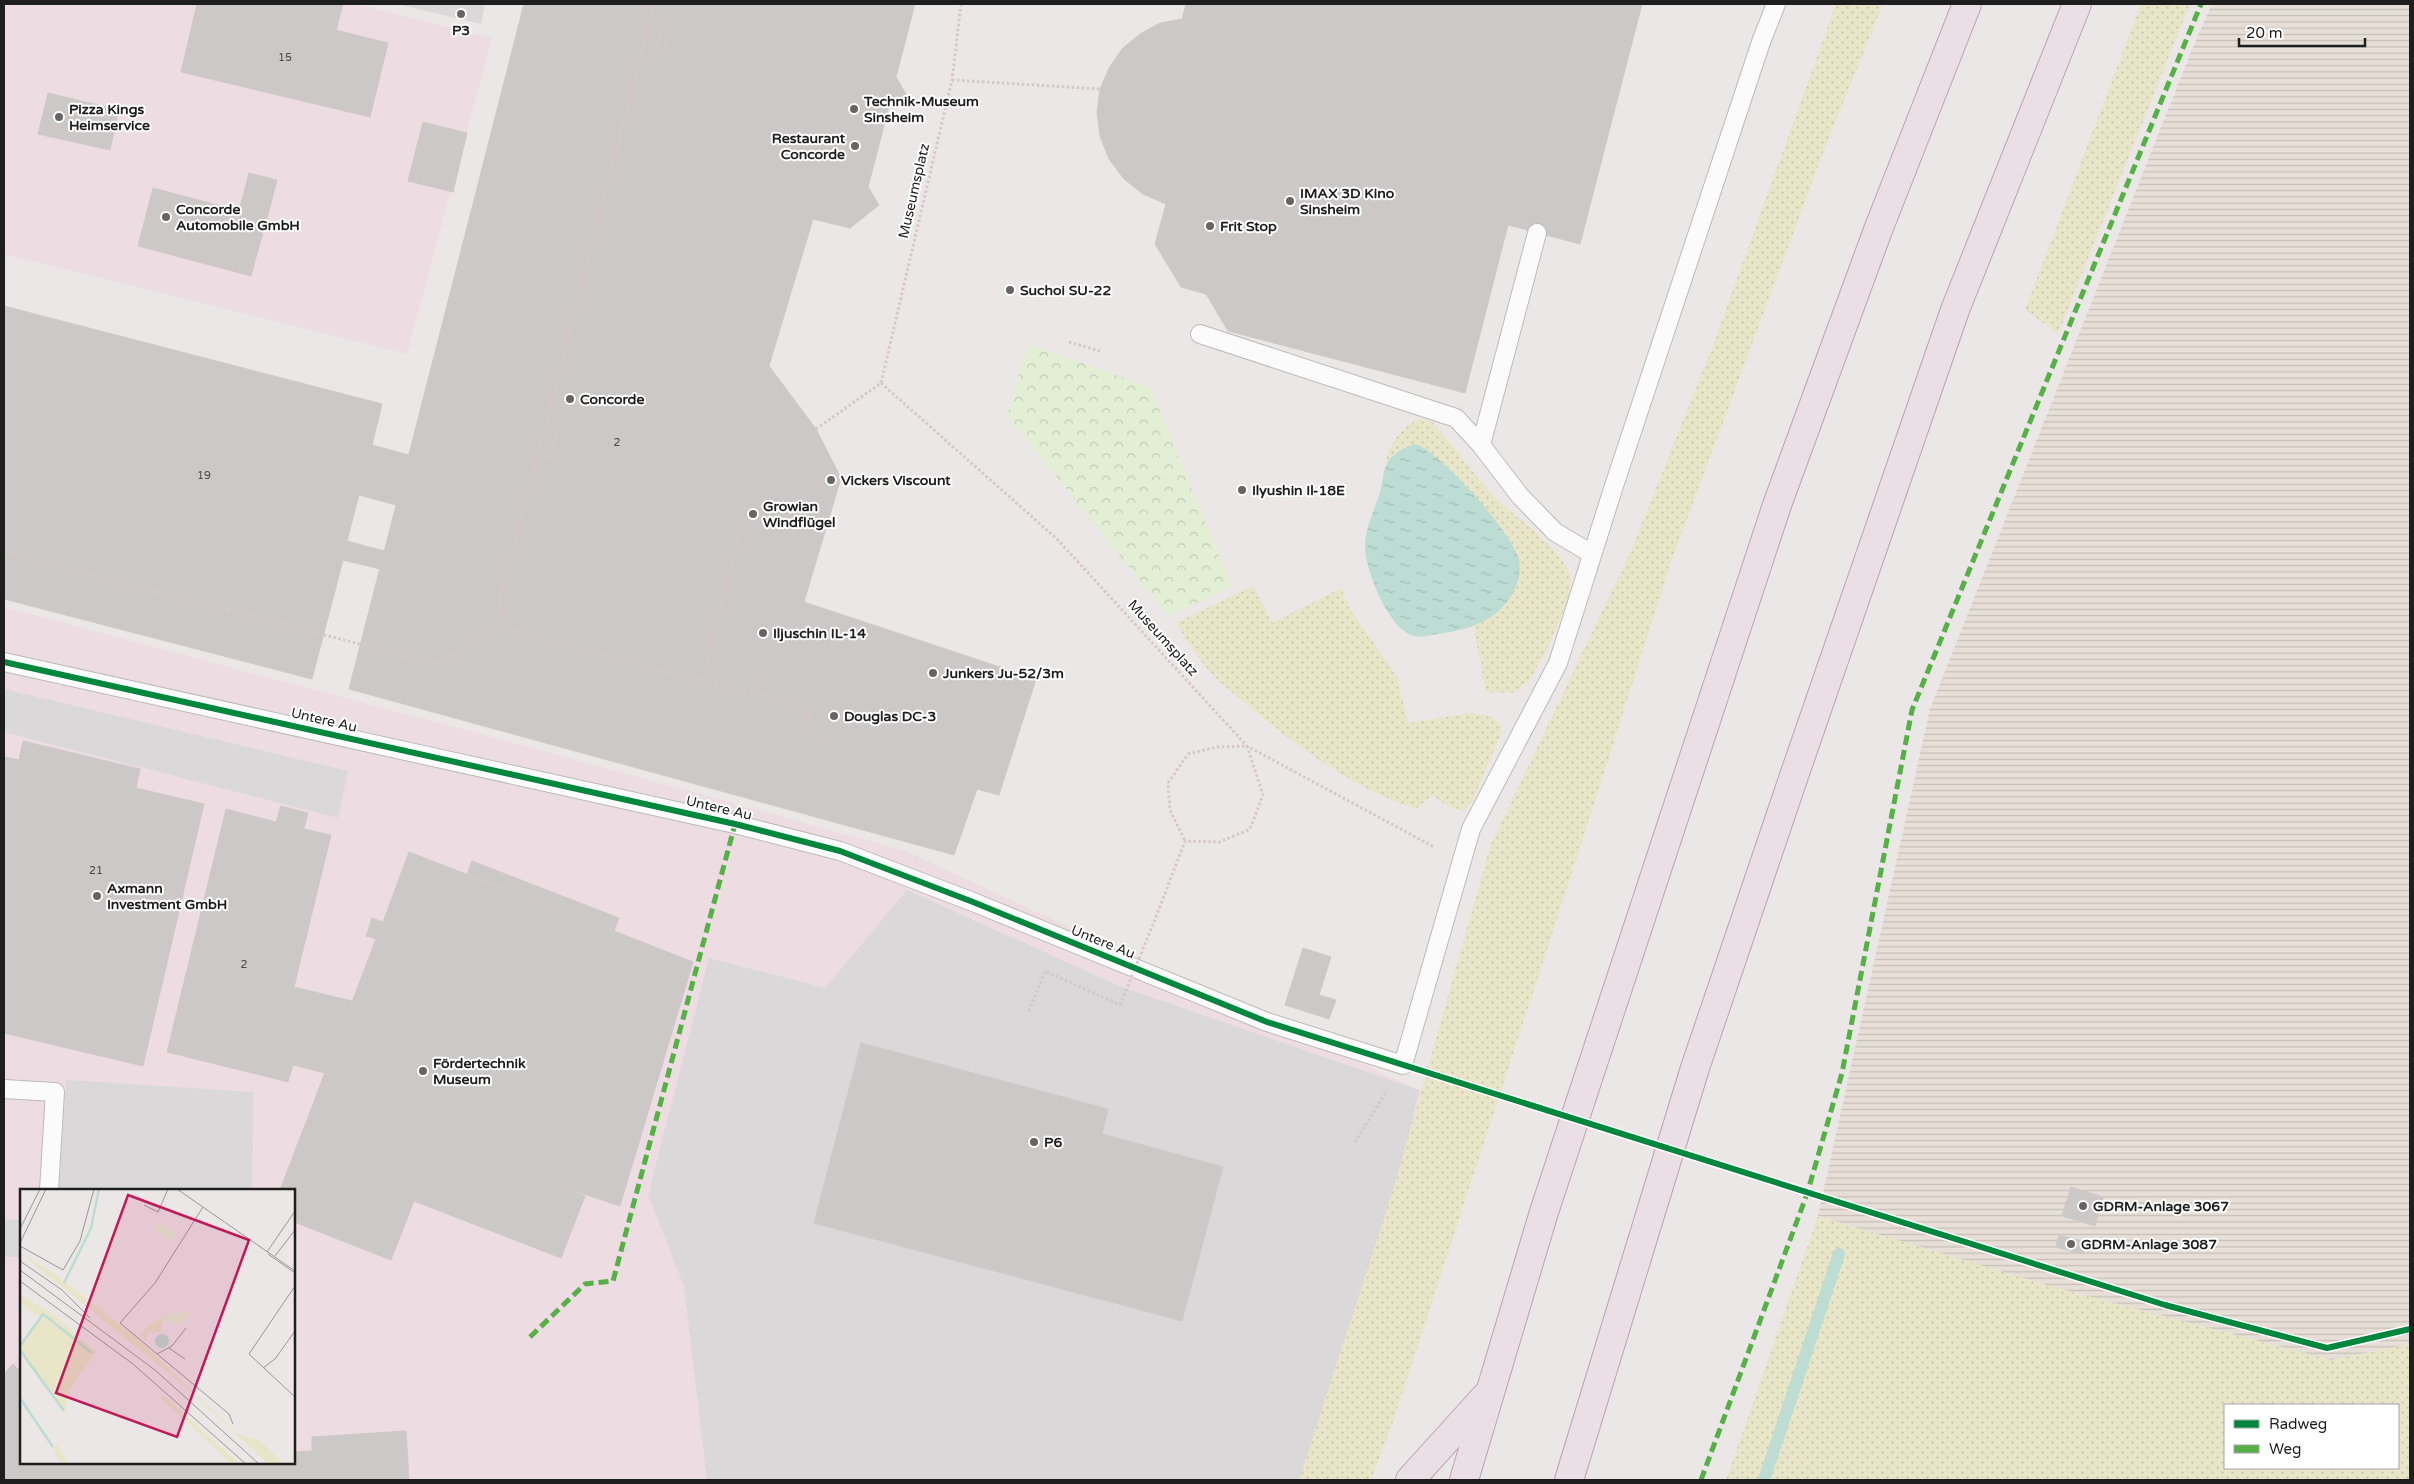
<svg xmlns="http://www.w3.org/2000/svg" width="2414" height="1484" font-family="'Varela Round',sans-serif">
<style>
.commercial{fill:#eddde3;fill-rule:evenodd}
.religious{fill:#dad8d8}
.farmland{fill:url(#farmland-rules)}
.grass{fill:url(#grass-dots);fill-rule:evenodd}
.park{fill:url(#park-crowns)}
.water{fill:url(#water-ripples)}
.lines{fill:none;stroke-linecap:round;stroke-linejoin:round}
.stream{stroke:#bddcd3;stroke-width:12}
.building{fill:#cdc8c8;stroke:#cfc8c9}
.lane-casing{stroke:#bcbaba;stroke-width:20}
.highway-casing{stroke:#bf9fb8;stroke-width:30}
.path{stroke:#d5c7cc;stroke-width:3;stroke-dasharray:2.5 2.5;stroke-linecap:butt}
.lane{stroke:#fcfbfb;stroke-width:18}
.highway{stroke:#e9dfe5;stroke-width:28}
.path-bridge{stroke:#d5c7cc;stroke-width:3;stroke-dasharray:2.5 2.5;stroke-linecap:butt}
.quiet{stroke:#55b145;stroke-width:5;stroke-dasharray:10 5;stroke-linecap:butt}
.cycleway-casing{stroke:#fff;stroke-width:9}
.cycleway{stroke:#00873e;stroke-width:6}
.poi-dot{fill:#666464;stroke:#fff;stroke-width:2}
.labels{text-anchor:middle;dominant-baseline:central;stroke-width:4;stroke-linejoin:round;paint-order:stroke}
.number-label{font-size:11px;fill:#4a4848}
.poi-label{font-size:14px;font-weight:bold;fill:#1e1e1e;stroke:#fff;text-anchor:start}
.street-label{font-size:14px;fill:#1e1e1e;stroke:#fff}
.inset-river{fill:none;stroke:#bddcd3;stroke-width:2.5}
.inset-road{fill:none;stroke:#9a9797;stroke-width:1}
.view{fill:#c2185b;fill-opacity:0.15;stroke:#c2185b;stroke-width:2.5}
.inset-edge{fill:none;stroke:#1e1e1e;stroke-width:2.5}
</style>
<defs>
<pattern id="farmland-rules" width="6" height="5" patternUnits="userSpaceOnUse" patternTransform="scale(1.25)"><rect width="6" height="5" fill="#e7dfd7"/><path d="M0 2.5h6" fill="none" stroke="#c6bfb8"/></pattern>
<pattern id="grass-dots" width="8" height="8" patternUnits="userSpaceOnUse" patternTransform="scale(1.25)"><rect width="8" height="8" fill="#e8e5c8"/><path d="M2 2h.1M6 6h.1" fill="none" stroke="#c7c4ab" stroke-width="1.8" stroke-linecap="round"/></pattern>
<pattern id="park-crowns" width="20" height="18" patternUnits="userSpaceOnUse" patternTransform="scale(1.25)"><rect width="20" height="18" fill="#e2efd4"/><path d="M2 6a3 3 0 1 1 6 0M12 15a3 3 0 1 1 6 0" fill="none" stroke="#c1ccb6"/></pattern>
<pattern id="water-ripples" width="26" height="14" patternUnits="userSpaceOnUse" patternTransform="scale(1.25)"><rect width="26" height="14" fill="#bddcd3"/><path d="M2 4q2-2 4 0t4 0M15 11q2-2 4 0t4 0" fill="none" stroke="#a2bcb5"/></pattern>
</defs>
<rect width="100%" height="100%" fill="#ece7e7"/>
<path class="commercial" d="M4 4H355L492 38 407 354 4 254Z
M4 607 507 741 906 851 1449 1104 1299 1480H4ZM21 1190H294V1463H21Z"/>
<path class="religious" d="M397 4H485L481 24Z
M4 689 348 771 338 818 4 732Z
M907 890 1119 986 1419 1090 1352 1384 1319 1480H707L684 1286 648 1195 709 958 825 988Z
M66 1080 253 1092 252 1190H59Z
M4 1219 21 1220V1257H4Z"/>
<path class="farmland" d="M2212 4H2410V1344L2331 1360 2046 1285 1818 1216 1930 709 2193 47Z"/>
<path class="grass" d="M1836 4H1883L1826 145 1670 565 1583 839 1393 1422 1371 1480H1299L1394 1187 1491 844 1631 551 1713 345Z
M2141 4H2190L2058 334 2025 310Z
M1420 418 1432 422C1453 444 1470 470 1490 492 1513 517 1558 544 1570 574 1577 591 1542 663 1530 679 1526 684 1518 689 1512 693L1486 692 1473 626 1497 613 1520 581 1400 449 1386 464C1388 444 1402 427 1420 418Z
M1253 586 1272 623 1341 588 1350 609 1397 677 1408 723 1470 713 1491 716 1501 726V734L1472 802 1463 811 1449 807 1432 795 1416 809C1354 789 1294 745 1245 703 1235 695 1223 686 1214 676 1199 660 1187 642 1176 623Z
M1818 1216 2046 1285 2331 1360 2410 1344V1480H1726ZM2398 1405V1468H2225V1405Z"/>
<path class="park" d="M1028 344 1150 387 1232 587 1168 616 1007 415Z"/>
<path class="water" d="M1415 444C1440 451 1514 535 1519 560 1523 580 1512 600 1496 613 1482 625 1463 630 1444 633 1435 634 1424 638 1414 636 1389 630 1367 573 1365 550 1364 528 1376 508 1381 488 1383 480 1383 469 1388 462 1395 452 1403 448 1415 444Z"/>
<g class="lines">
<path class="stream" d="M1764 1480 1839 1254"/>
</g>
<path class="building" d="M197 4H343L336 30 388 43 370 117 181 72Z
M524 4H868L813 219 769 366 816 429 841 478 804 602 1036 679 999 795 977 789 954 855 349 689Z
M868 4H915L896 77 907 96 889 106 868 187 879 205 850 228 813 219Z
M1186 4H1642L1580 244 1508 225 1465 393 1228 331 1206 294 1181 287 1155 244 1166 204 1143 194 1124 179 1109 159 1100 136 1097 112 1100 89 1109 68 1122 49 1140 34 1160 23 1182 19Z
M48 93 119 110 110 150 38 134Z
M423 122 467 133 453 192 408 181Z
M249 173 277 180 267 218 239 211Z
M153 188 267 218 251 276 138 246Z
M4 306 382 404 372 445 409 455 396 505 359 495 347 541 384 551 380 569 343 560 312 679 4 599Z
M23 741 140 769 136 788 204 804 143 1066 4 1033V757L19 760Z
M281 806 308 813 304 829 331 835 294 987 352 1001 325 1073 293 1065 288 1082 167 1052 226 809 276 822Z
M409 852 614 931 568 1051 600 1063 554 1184 585 1196 561 1258 414 1201 391 1260 294 1222V1190H280L376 939 366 936 372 918 383 922Z
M472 861 619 918 614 931 467 874Z
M614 931 693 962 620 1206 554 1184 600 1063 568 1051Z
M1303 948 1331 957 1319 995 1336 1000 1329 1019 1285 1005Z
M861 1043 1108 1109 1102 1134 1223 1167 1182 1321 814 1223Z
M2071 1187 2103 1197 2095 1226 2062 1216Z
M2059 1235 2086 1242 2083 1254 2056 1247Z
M13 1364 21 1372V1463H59L44 1480H4V1374Z
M406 1431 409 1480H44L59 1463H294V1452L312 1451V1437Z"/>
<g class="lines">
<defs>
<path id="lane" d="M1200 334 1456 418 1481 445 1520 496 1555 532 1592 554
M1481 445 1537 233
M4 662 735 824 840 851 973 902 1267 1022 1403 1065 1471 829 1558 663 1612 492 1761 42 1776 4
M4 1089 55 1092 49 1190"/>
<path id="highway" d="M1410 1480 1486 1396
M1464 1480 1544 1212 1777 505 1878 230 1967 4
M1569 1480 1695 1068 1795 773 1955 310 2077 4"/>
</defs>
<use href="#lane" class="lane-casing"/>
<use href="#highway" class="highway-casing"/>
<path class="path" d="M654 4 500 601 502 620 515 633 805 706 817 737 830 739
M652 44H658L662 40 666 42V46L662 51 657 47
M952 80 1100 89
M1069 342 1100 351
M881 383 1057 539 1247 746 1434 847
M816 429 881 383 952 80 961 4
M545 454 551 453 555 449 560 455 555 460 550 456
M4 553 438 664 502 620
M753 677 758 693
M702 680 743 519
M1154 922 1185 841 1220 842 1250 829 1263 795 1247 746 1217 747 1188 754 1168 783 1170 810 1185 841
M1029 1011 1045 971 1120 1005
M1355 1142 1386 1092"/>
<use href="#lane" class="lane"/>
<use href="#highway" class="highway"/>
<path class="path-bridge" d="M650 21 663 25 657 47
M547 420 559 425 550 456
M1120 1005 1154 922"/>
<path class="quiet" d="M530 1337 585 1284 613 1281 735 824
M1701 1480 1807 1194 1842 1073 1912 710 2201 4"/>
<defs>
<path id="cycleway" d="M4 662 735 824 840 851 973 902 1267 1022 2165 1305 2327 1348 2410 1329"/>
</defs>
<use href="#cycleway" class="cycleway-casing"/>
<use href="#cycleway" class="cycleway"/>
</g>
<g class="poi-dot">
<circle cx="461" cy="14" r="5"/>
<circle cx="854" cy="109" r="5"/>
<circle cx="59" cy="117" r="5"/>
<circle cx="855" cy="146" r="5"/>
<circle cx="1290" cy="201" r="5"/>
<circle cx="166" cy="217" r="5"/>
<circle cx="1210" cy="226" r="5"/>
<circle cx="1010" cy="290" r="5"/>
<circle cx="570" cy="399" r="5"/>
<circle cx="831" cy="480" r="5"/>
<circle cx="1242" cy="490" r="5"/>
<circle cx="753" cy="514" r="5"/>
<circle cx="763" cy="633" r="5"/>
<circle cx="933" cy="673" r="5"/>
<circle cx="834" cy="716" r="5"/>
<circle cx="97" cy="896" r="5"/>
<circle cx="423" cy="1071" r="5"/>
<circle cx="1034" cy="1142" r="5"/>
<circle cx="2083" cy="1206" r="5"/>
<circle cx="2071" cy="1244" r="5"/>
</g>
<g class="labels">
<g class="number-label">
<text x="285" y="57">15</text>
<text x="617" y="442">2</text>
<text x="204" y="475">19</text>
<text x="96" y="870">21</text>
<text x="244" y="964">2</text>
</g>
<g class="poi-label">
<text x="461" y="30" text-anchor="middle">P3</text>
<text x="864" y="101">Technik-Museum<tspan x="864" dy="16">Sinsheim</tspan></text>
<text x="69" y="109">Pizza Kings<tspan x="69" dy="16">Heimservice</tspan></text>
<text x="845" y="138" text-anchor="end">Restaurant<tspan x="845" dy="16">Concorde</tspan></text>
<text x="1300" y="193">IMAX 3D Kino<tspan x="1300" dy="16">Sinsheim</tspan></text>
<text x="176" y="209">Concorde<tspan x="176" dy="16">Automobile GmbH</tspan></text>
<text x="1220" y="226">Frit Stop</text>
<text x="1020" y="290">Suchoi SU-22</text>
<text x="580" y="399">Concorde</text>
<text x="841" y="480">Vickers Viscount</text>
<text x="1252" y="490">Ilyushin Il-18E</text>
<text x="763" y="506">Growian<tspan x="763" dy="16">Windflügel</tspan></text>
<text x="773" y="633">Iljuschin IL-14</text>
<text x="943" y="673">Junkers Ju-52/3m</text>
<text x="844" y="716">Douglas DC-3</text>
<text x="107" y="888">Axmann<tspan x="107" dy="16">Investment GmbH</tspan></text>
<text x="433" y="1063">Fördertechnik<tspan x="433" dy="16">Museum</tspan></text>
<text x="1044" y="1142">P6</text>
<text x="2093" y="1206">GDRM-Anlage 3067</text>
<text x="2081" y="1244">GDRM-Anlage 3087</text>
</g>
<g class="street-label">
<text transform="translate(914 191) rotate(-77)">Museumsplatz</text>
<text transform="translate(1163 638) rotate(48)">Museumsplatz</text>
<text transform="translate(324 720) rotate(13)">Untere Au</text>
<text transform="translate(719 808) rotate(13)">Untere Au</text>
<text transform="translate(1103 942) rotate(22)">Untere Au</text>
</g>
</g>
<g transform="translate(20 1189)">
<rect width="275" height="275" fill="#ece7e7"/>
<path d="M0 64 29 81 116 148 218 245 241 252 264 275H248L163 196ZM0 105 34 126 76 163 49 201 45 225 0 165V155L20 129 0 114ZM143 128 141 143 128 144 125 152 120 147 128 136ZM144 207 182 241 219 275H211L141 209ZM37 255 49 275H41L33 261Z" fill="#e8e5c8"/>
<path d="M138 33 156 45 151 53 133 41ZM165 121 171 125 163 133 145 134 144 128Z" fill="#e2efd4"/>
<path d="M135 152a7 7 0 1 1 14 0a7 7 0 1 1-14 0Z" fill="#bddcd3"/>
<path class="inset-river" d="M44 94 71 39 79 0M0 157 23 125 72 164M0 161 44 222M0 209 33 258"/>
<path class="inset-road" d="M157 0 275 82M124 16 138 23 148 0M183 18 135 94 100 134 209 225 213 235M0 40 20 0M0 54 26 0M0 57 43 81 60 52 74 0M247 63 275 22M248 65 275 84M255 67 275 41M0 72 42 101 70 129M0 81 135 181 239 275M0 92 113 175 226 275M275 97 229 165 275 208M149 159 165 170M137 165 152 157 166 139M243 179 255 170 275 142"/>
<path class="view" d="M108 6 229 51 157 248 36 204Z"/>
<rect width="275" height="275" class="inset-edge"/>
</g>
<rect width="2414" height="1484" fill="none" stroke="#1e1e1e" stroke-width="10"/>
<rect x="2224" y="1404" width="175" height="65" fill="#ffffff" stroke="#a5a5a5"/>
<rect x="2234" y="1420" width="25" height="8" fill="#00873e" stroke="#a5a5a5"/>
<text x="2269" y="1429" font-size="15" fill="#1e1e1e">Radweg</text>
<rect x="2234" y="1445" width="25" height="8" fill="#55b145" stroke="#a5a5a5"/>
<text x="2269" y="1454" font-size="15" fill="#1e1e1e">Weg</text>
<path d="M2239 38v8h126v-8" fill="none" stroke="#1e1e1e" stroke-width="2.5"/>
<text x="2246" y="38" font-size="15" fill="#1e1e1e" stroke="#ffffff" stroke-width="4" paint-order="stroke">20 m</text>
</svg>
